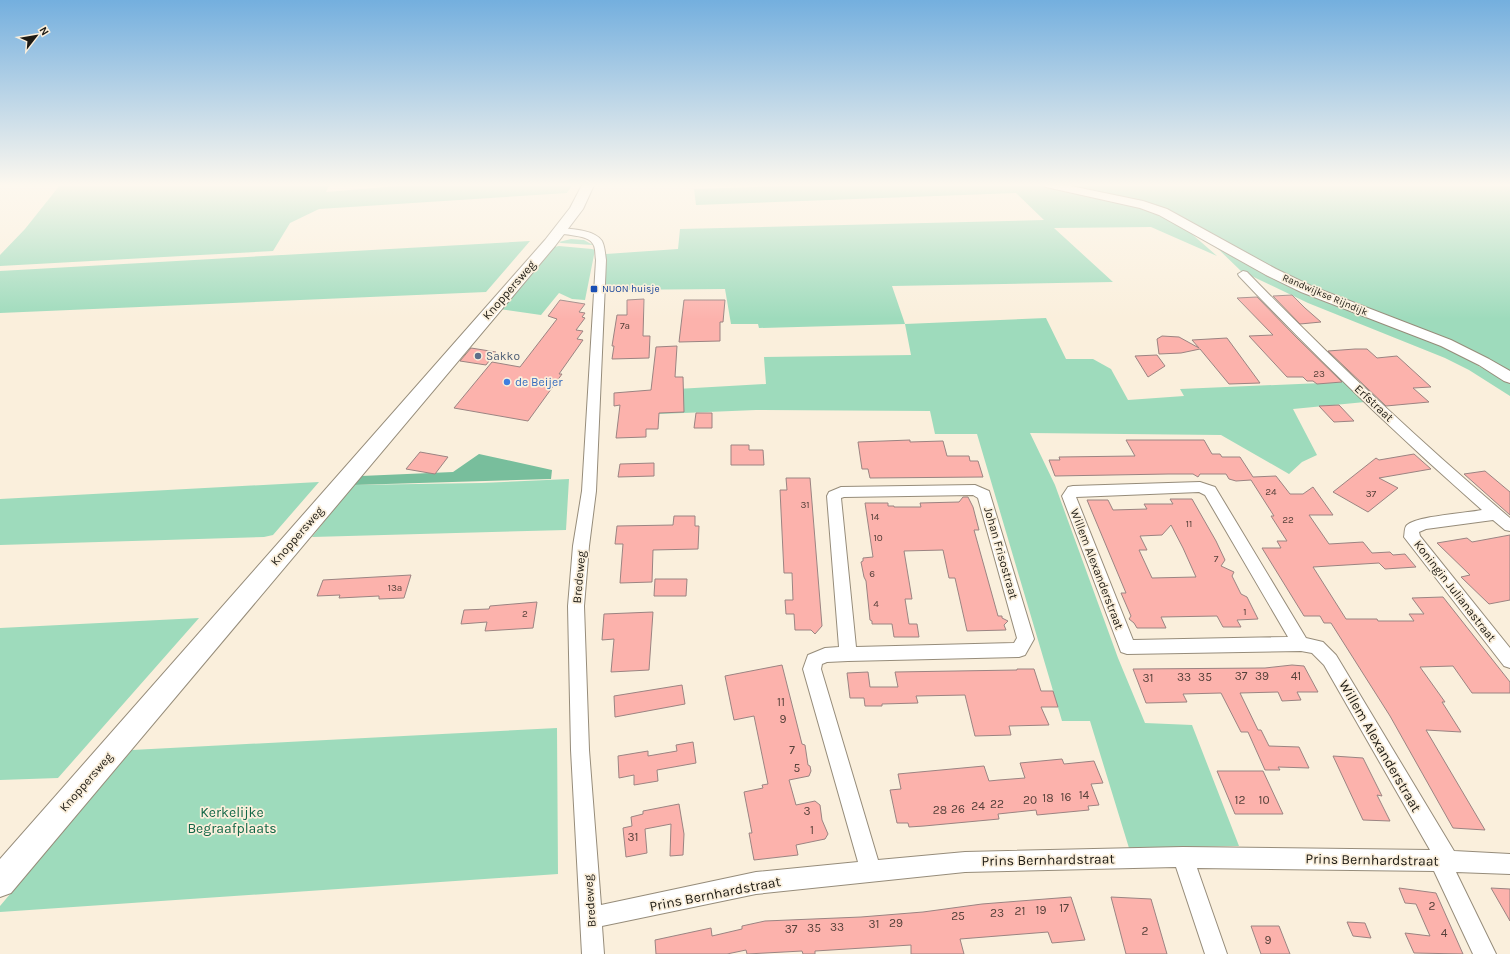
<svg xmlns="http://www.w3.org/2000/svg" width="1510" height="954" font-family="Karla,sans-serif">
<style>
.green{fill:#9edbbc}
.forest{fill:#78be9c}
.building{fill:#fcb2ac;stroke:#9b8482;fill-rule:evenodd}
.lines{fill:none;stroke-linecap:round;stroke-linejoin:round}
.minor-casing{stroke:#968c7a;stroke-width:2}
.tertiary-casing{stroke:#968c7a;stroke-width:2}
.secondary-casing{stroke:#968c7a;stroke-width:2}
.minor{fill:#fff;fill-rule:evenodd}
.tertiary{fill:#fff;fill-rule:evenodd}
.secondary{fill:#fff;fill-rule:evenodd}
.transit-dot{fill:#1a4fb4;stroke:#faefdc;stroke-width:1.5}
.service-dot{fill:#5c6f8a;stroke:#faefdc;stroke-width:1.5}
.shop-dot{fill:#3f7fe0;stroke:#faefdc;stroke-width:1.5}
.labels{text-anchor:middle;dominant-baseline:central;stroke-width:3.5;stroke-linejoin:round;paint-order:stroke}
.far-transit-label{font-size:10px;fill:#164399;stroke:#faefdc;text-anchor:start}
.far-street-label{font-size:10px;fill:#1e1b14;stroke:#faefdc}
.number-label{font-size:10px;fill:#56413a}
.street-label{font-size:12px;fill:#1e1b14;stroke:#faefdc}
.service-label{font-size:12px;fill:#4e5e75;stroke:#faefdc;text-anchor:start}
.shop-label{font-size:12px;fill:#366cbe;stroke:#faefdc;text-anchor:start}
.near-number-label{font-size:12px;fill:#56413a}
.near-street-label{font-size:14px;fill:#1e1b14;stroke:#faefdc}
.near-park-label{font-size:14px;fill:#126747;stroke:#faefdc}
</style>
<rect width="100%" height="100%" fill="#faefdc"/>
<path class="green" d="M60 185H329L326 192 410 185H572L567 193 319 209 290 223 273 251 0 266V255L25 229Z
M813 185H1041L1126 204 1156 213 1185 228 1217 256 1151 227 1054 228 1113 282 892 286 905 324 1046 318 1066 359H1093L1111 369 1128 400 1184 396 1180 389 1345 382 1365 402 1293 409 1317 455 1302 462 1289 474 1221 435 1030 433 1055 485 1118 658 1145 723 1192 725 1239 846 1129 848 1090 721H1062L977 434H935L930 411 756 410 659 414 658 407 677 389 766 384 764 357 911 355 905 324 759 328 758 324H731L725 289 604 290 606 254 678 249 680 229 1044 220 1016 193 696 205 694 189Z
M1064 185H1510V375L1315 290 1174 215Z
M571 239 584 240 593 245 561 243 559 242Z
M530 241 486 292 0 313V271Z
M1213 244 1458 354 1510 384V396L1469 370 1445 358 1308 303 1241 271Z
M559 246 592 249 595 250 585 300 572 299 559 293 541 315 499 309C517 288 538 270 554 247Z
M569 479 566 530 312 537 353 485 481 483Z
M319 482 273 535 264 537 0 545V499Z
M199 618 58 778 0 780V628Z
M557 728 558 874 0 912V906L132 750Z"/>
<path class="forest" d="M479 454 552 470 551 479 353 485 361 476 453 472Z"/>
<path class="building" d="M1292 295 1305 308 1321 322 1300 324 1273 296Z
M1257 297 1297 338 1342 382 1317 384 1313 381H1307L1303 377H1287L1249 336 1273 335 1237 298Z
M644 299 643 336H650L649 358 612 359 614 346H612L617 315H627V300Z
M560 300 585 304 579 312 585 313 582 317 585 318 576 330 583 331 577 339 583 340 559 374H562L528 421 454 408 492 362 520 367 557 319 548 316Z
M684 300H725L723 322H720V341L679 342Z
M1162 336 1179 337 1199 348 1192 340 1227 338 1260 383 1229 384 1200 349 1181 353 1159 354 1157 339Z
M677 346 675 377H683L684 412 659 413 658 429H646V437L616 438 620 405 614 406V393L651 390 656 347Z
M471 348 496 352 486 365 460 361Z
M1355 349H1367L1377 358 1397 356 1431 387 1413 388 1429 402 1386 406 1328 351Z
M1157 355 1165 366 1148 377 1135 356Z
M1339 405 1354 421 1334 422 1319 406Z
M696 413H712V428H694Z
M910 440V442L943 441 947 456H969L970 461H978L983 477 870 478 868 469H862L858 442Z
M1126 440H1204L1212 454H1220L1222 457H1240L1253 477 1276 476 1290 494H1303L1313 487 1333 515H1309L1329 544 1363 542 1372 553 1390 552 1393 555 1405 554 1416 567 1385 569 1379 563 1313 567 1346 619H1377L1378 621H1414L1409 614H1424L1412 598 1443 597 1510 682V693H1472L1453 666 1420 667 1445 702H1442L1461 732 1426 730 1485 830 1453 828 1390 716 1331 623H1324L1320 616H1304L1262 548H1281L1277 541H1287L1271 516H1274L1251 480 1236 481 1229 479 1226 474H1200L1198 477 1193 474H1168L1055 476 1049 460H1060L1059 457 1135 456Z
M731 445H749V450H763L764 465H731Z
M420 452 448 457 435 474 406 469Z
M1414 454 1431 469 1379 478 1398 488 1368 512 1333 492 1376 458 1379 460Z
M654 463V476L618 477 620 464Z
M1485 471 1510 492V515L1464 474Z
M786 478H810L822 626 815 634 811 630H795L794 614H786L785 600H793L792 573H784L780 490H787Z
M963 497H968L973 507 979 530H974L998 616H1002V618L1008 621 1004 625 1006 630 967 631 955 578H949L943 550 904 551 912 599H905L909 624H917L919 637H894L892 624H872V621L870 620 866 581 864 577 861 562 863 561V558L873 557 865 503H888V506H894V507H921L920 503 959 502Z
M1170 499H1192L1216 541 1225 560 1221 566 1234 572 1232 576 1241 594 1247 597 1258 619 1237 620 1241 627H1223L1217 616 1161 617 1166 628H1137L1134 623 1129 619 1131 616 1121 593H1126L1087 500H1108L1113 510 1147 509 1144 504H1173ZM1171 525 1183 548 1196 577 1152 578 1139 550H1147L1140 536 1162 535Z
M674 516H695V526H699L698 549 653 550 652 582 620 583 623 544H615L617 526 673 525Z
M1510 535V600L1489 604 1461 577 1470 575 1437 543 1467 538 1472 542Z
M411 575 404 598 379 599V596L339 598 340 595 317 596 323 580Z
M655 579H687L686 596H654Z
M537 602 533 628 485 631 487 622 461 624 464 610 489 609 490 606Z
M653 612 649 670 611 672 614 639 602 640 604 614Z
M782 665 802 744 805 745 808 765 810 766 811 771 809 776 789 780 796 805 815 801 820 805 822 820 828 834 825 839 796 845 798 855 754 860 749 833H752L744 792 763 788 762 785 768 784 754 716 734 720 725 676Z
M1292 665 1304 666 1318 692H1297L1301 700 1282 701 1278 692 1240 693 1258 730H1261L1269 746 1299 747 1309 768 1278 767 1280 770H1265L1248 732H1241L1221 693 1183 694 1187 702 1146 703 1133 669 1265 668Z
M1017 669H1034L1041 691H1053L1058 707H1041L1049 725 1009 726 1011 735 975 736 965 695 916 696 918 703 882 704V706H865L864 698H850L847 673 868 672 870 687H898L895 672 1017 670Z
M682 685 685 704 615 717 614 696Z
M693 742 696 763 657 770 658 781 634 785V775L619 778 618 756 648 751V756L677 751 676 745Z
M1333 756 1363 758 1382 796 1377 795 1390 821 1363 820Z
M1062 759 1064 764 1094 761 1103 783 1091 784 1099 805 1088 806 1089 810 1037 815 1036 810 998 814 999 819 924 826 909 827 908 823H897L890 790 901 789 898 774 984 766 989 781 999 780 1025 778 1020 763Z
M1217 771H1263L1283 814H1235Z
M679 804 684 834 683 855 670 856 671 824 645 829 647 853 626 857 623 828 632 826 631 817 643 814V811Z
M1399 888 1436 893 1463 954 1414 953 1405 933 1430 936 1416 904 1405 903Z
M1491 888 1510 889V921Z
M1071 897 1085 940 1052 943 1048 932 960 939 964 954H911V945L815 951V954H803L802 951 747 954 746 950 727 954H656L655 940 711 928 712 936 742 929V926L765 921 861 917 923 912 982 904Z
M1111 897 1151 899 1167 954H1126Z
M1347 922 1365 923 1371 938 1353 936Z
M1251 926H1279L1290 954H1261Z"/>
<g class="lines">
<defs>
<path id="minor" d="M560 228C572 229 595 230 602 241 605 247 605 254 606 260L596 491 589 546 584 606 589 750 601 905 756 872 858 862 803 669 808 655 825 648 839 647 827 496 829 492 841 487 975 485 989 491 1034 639 1025 655 1019 657 848 661 827 662 822 664 821 669 878 860 965 852 1183 847 1430 850 1324 665 1312 653 1301 651 1127 654 1121 652 1062 496 1068 487 1073 486 1200 482 1215 487 1306 638 1323 642 1336 655 1454 851 1510 854V874L1456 872 1496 954H1473L1434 871 1197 868 1227 954H1205L1176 867 965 872 756 894 602 926 604 954H582L571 750 568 606 573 546 582 491 596 260C595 255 596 248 593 244 589 235 565 235 557 233L555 231 557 229ZM1199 492 1205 495 1288 637 1133 640 1076 497ZM973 495 978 498 1017 638 1014 643 856 647 841 498 844 497Z
M1243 271 1247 272C1331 358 1418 440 1510 518V531L1505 530 1493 520 1426 529 1419 532 1420 536 1510 648V668L1504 666 1404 537C1405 533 1404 528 1407 525 1417 516 1467 513 1482 510 1398 436 1317 358 1239 276L1238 274Z"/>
<path id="tertiary" d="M1044 185H1066L1143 201 1167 209 1276 269 1311 286 1451 340 1489 359 1510 371V383L1504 381 1479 365 1441 346 1301 292 1266 275 1159 215 1140 208 1046 187Z"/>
<path id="secondary" d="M582 185H594L583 209 555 246 11 893 0 897V859L545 240 570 208Z"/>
</defs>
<use href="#minor" class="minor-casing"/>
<use href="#tertiary" class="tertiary-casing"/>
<use href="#secondary" class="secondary-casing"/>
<use href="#minor" class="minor"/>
<use href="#tertiary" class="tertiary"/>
<use href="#secondary" class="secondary"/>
</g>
<linearGradient id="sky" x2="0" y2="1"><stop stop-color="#74afde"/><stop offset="0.58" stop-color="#fdf8ef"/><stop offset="1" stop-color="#fdf8ef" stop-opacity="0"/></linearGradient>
<rect width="1510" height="319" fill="url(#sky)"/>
<rect class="transit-dot" x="590" y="285" width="8" height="8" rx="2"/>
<circle class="service-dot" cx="478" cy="356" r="4"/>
<circle class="shop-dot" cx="507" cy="382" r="4"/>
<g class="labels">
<g class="far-transit-label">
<text x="602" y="289">NUON huisje</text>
</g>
<g class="far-street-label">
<text transform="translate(1325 295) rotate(23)">Randwijkse Rijndijk</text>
</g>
<g class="number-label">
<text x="625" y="326">7a</text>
<text x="1319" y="374">23</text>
<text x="1271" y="492">24</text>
<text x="1371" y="494">37</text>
<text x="805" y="505">31</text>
<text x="875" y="517">14</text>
<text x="1288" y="520">22</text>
<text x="1189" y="524">11</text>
<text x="878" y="538">10</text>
<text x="1216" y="559">7</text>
<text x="872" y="574">6</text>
<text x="395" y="588">13a</text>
<text x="876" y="604">4</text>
<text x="1245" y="612">1</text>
<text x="525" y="614">2</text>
</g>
<g class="street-label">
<text transform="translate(509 290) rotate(-49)">Knoppersweg</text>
<text transform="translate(1374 403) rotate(43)">Erfstraat</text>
<text transform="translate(297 536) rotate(-49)">Knoppersweg</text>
<text transform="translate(1001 553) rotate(74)">Johan Frisostraat</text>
<text transform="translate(1097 569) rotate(69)">Willem Alexanderstraat</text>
<text transform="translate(579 577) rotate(-85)">Bredeweg</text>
<text transform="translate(1455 591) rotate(52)">Koningin Julianastraat</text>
<text transform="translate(86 782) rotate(-49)">Knoppersweg</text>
<text transform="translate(590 901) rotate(-94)">Bredeweg</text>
</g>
<g class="service-label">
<text x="486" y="356">Sakko</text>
</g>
<g class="shop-label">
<text x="515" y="382">de Beijer</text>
</g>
<g class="near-number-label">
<text x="1241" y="676">37</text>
<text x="1262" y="676">39</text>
<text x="1296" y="676">41</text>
<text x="1184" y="677">33</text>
<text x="1205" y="677">35</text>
<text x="1148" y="678">31</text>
<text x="781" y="702">11</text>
<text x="783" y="719">9</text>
<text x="792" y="750">7</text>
<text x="797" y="768">5</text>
<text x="1084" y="795">14</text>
<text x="1066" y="797">16</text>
<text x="1048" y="798">18</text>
<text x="1030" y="800">20</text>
<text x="1240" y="800">12</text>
<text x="1264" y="800">10</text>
<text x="997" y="804">22</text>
<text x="978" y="806">24</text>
<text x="958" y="809">26</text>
<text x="940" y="810">28</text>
<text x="807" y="811">3</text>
<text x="812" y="830">1</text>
<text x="633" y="837">31</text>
<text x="1432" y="906">2</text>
<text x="1064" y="908">17</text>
<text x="1041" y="910">19</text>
<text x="1020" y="911">21</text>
<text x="997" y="913">23</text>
<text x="958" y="916">25</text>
<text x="896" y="923">29</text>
<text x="874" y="924">31</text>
<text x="837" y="927">33</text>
<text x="814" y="928">35</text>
<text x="791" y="929">37</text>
<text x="1145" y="931">2</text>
<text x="1444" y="933">4</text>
<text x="1268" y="940">9</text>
</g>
<g class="near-street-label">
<text transform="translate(1380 746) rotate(60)">Willem Alexanderstraat</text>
<text transform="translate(1048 860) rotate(-1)">Prins Bernhardstraat</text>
<text transform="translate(1372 860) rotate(1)">Prins Bernhardstraat</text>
<text transform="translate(715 894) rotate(-11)">Prins Bernhardstraat</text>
</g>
<g class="near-park-label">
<text x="232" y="812">Kerkelijke<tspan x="232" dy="16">Begraafplaats</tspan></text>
</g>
</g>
<g transform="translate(36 36) rotate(59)" stroke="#faefdc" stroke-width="3" paint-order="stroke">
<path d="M0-3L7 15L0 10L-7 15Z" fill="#1e1b14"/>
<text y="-6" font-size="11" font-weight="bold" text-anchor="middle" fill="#1e1b14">N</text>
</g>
</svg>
